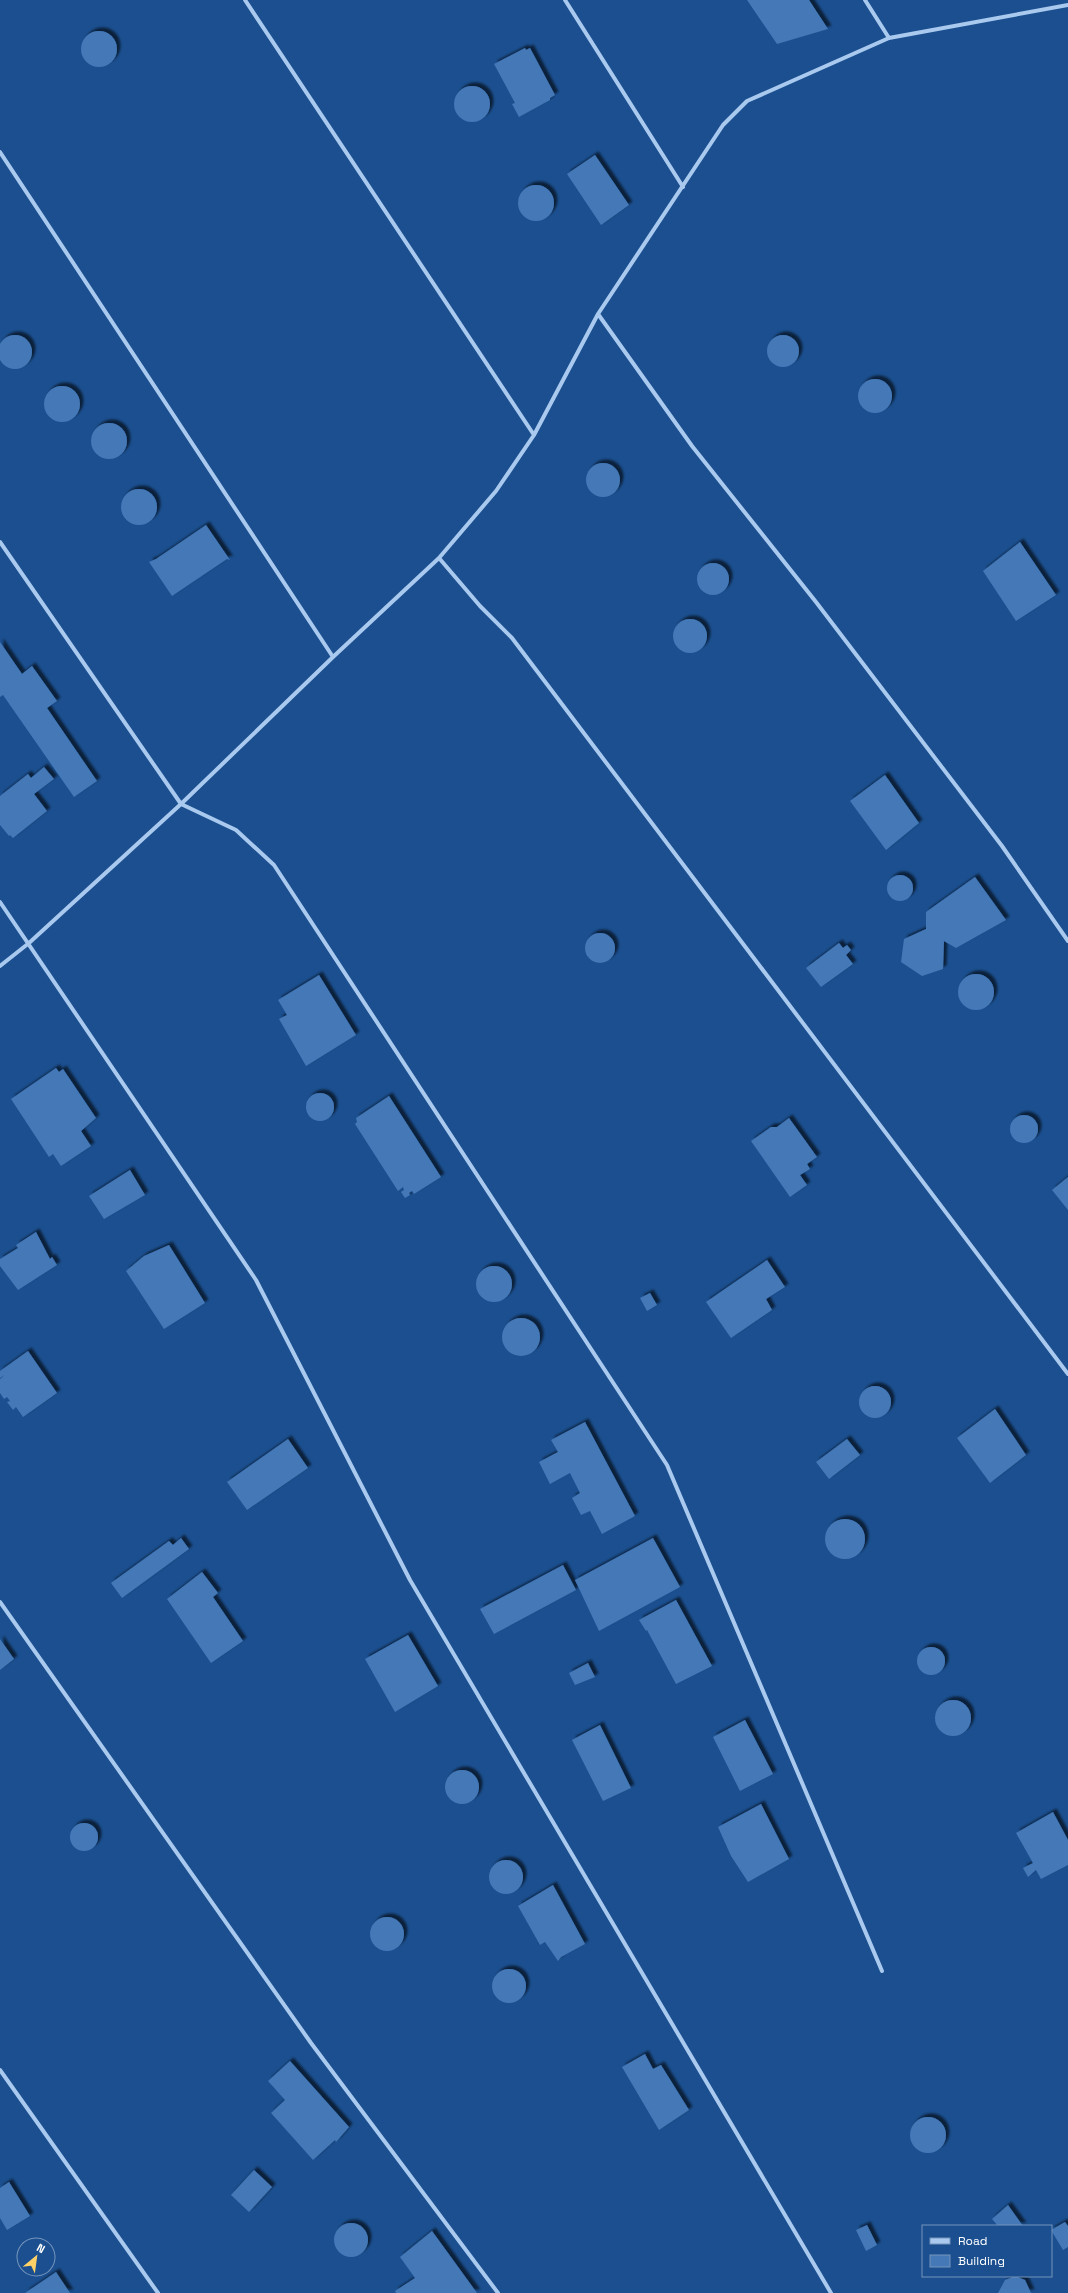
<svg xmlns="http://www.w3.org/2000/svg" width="1068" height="2293" font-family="'Space Grotesk',sans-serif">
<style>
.building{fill:#4478b7;filter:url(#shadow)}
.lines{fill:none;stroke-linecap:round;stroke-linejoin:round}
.street{stroke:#a9c9ee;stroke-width:4}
</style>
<defs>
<filter id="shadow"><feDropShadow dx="3.5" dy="-3.5" stdDeviation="1" flood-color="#0009"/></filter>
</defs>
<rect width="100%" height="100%" fill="#1b4f8f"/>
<path class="building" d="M747 0H809L828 29 777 44Z
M81 49a18 18 0 1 1 36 0a18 18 0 1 1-36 0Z
M525 48 526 50 530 48 555 95 550 98V100L519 117 512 104 515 103 494 64Z
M454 104a18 18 0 1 1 36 0a18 18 0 1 1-36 0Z
M595 155 629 205 601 225 567 174Z
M518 203a18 18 0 1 1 36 0a18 18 0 1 1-36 0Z
M-2 352a17 17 0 1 1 34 0a17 17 0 1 1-34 0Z
M767 351a16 16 0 1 1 32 0a16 16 0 1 1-32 0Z
M858 396a17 17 0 1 1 34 0a17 17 0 1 1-34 0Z
M44 404a18 18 0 1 1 36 0a18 18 0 1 1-36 0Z
M91 441a18 18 0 1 1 36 0a18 18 0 1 1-36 0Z
M586 480a17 17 0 1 1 34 0a17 17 0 1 1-34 0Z
M121 507a18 18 0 1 1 36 0a18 18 0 1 1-36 0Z
M206 525 230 560 227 559 172 596 149 562 156 559Z
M1020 542 1056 595 1016 621 983 571Z
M697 579a16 16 0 1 1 32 0a16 16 0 1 1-32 0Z
M673 636a17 17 0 1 1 34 0a17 17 0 1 1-34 0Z
M0 642 22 674 32 666 57 701 47 708 97 781 74 797 3 695 0 697Z
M44 767 54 779 34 794 47 811 13 838 10 835 9 836 0 825V796L28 774 31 778Z
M885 775 919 823 886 850 850 801Z
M887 888a13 13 0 1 1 26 0a13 13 0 1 1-26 0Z
M975 877 1006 920 956 948 944 941 943 969 922 976 901 962 904 939 926 929V912Z
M585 948a15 15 0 1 1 30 0a15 15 0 1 1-30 0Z
M839 943 843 948 847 945 851 950 846 955 853 964 821 987 806 968Z
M958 992a18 18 0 1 1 36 0a18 18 0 1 1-36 0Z
M319 975 356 1035 306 1066 279 1019 287 1015 278 1000Z
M56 1068 59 1072 63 1069 96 1118 81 1131 91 1146 61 1166 53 1154 49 1157 11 1099Z
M306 1107a14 14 0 1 1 28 0a14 14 0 1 1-28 0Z
M389 1096 441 1177 414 1194 412 1191 409 1193 410 1195 405 1198 401 1192 404 1190 403 1187 398 1191 355 1124 357 1122 356 1118Z
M1010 1129a14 14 0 1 1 28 0a14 14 0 1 1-28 0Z
M789 1118 817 1157 807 1164 810 1169 800 1175 807 1185 790 1197 751 1141 771 1127H777Z
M130 1170 145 1195 104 1219 89 1196Z
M1068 1177V1210L1052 1190Z
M36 1232 50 1259 52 1257 57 1265 18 1290 0 1266V1259L18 1248 16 1245Z
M169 1245 205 1303 164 1329 126 1271 144 1256Z
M767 1260 785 1287 766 1299 772 1310 731 1338 706 1302Z
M476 1284a18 18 0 1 1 36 0a18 18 0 1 1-36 0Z
M650 1293 657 1305 647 1311 640 1298Z
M502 1337a19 19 0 1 1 38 0a19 19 0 1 1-38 0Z
M28 1351 57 1393 23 1417 16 1407 13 1410 7 1402 10 1401 7 1397 4 1399 0 1393V1379L5 1375 0 1378V1371Z
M859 1402a16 16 0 1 1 32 0a16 16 0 1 1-32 0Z
M995 1409 1026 1455 990 1483 957 1438Z
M585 1422 635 1516 602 1534 590 1511 581 1515 572 1498 580 1493 570 1473 550 1484 539 1462 558 1452 551 1440Z
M288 1439 308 1468 247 1510 227 1482Z
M847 1439 860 1455 829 1479 816 1462Z
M825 1539a20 20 0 1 1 40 0a20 20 0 1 1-40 0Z
M181 1538 189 1549 122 1598 111 1583 169 1541 173 1545Z
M653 1538 680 1587 599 1631 575 1580Z
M563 1565 576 1590 494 1634 480 1609Z
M202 1572 218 1593 213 1597 243 1641 211 1663 167 1599Z
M676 1600 712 1666 676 1684 647 1630 646 1631 639 1620Z
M408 1635 438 1686 395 1712 365 1659Z
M0 1639 14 1659 0 1670Z
M917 1661a14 14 0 1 1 28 0a14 14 0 1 1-28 0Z
M588 1663 595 1677 575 1685 569 1673Z
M935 1718a18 18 0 1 1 36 0a18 18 0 1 1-36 0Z
M745 1720 773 1774 740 1791 713 1737Z
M600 1725 631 1788 603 1801 572 1740Z
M445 1787a17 17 0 1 1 34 0a17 17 0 1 1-34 0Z
M761 1804 789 1859 748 1882 731 1856 718 1827Z
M1053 1812 1068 1840V1865L1041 1879 1036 1870 1028 1877 1023 1868 1033 1863 1016 1833Z
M70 1837a14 14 0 1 1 28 0a14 14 0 1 1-28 0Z
M489 1877a17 17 0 1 1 34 0a17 17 0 1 1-34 0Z
M553 1885 585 1944 561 1957 558 1961 545 1942 540 1945 518 1906Z
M370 1934a17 17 0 1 1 34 0a17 17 0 1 1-34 0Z
M492 1986a17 17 0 1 1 34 0a17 17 0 1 1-34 0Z
M645 2054 653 2069 661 2065 689 2110 659 2130 622 2067Z
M290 2061 349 2127 336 2142 335 2140 313 2160 271 2113 285 2100 268 2081Z
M910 2135a18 18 0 1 1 36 0a18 18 0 1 1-36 0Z
M254 2170 272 2187 249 2212 231 2195Z
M9 2182 30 2216 7 2230 0 2218V2188Z
M1008 2205 1023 2226H998L992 2219Z
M1065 2222 1068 2226V2247L1063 2250 1051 2230Z
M334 2240a17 17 0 1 1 34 0a17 17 0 1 1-34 0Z
M867 2225 877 2245 866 2251 856 2230Z
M432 2231 477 2293H396L395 2291 415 2278 400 2257Z
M56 2272 70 2293H25Z
M1015 2276 1025 2280 1031 2293H998L1005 2280Z"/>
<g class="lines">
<path class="street" d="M245 0 534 435
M565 0 683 187
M865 0 889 38
M0 152 333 657
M598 314 692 446 816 602 1002 846 1068 941
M0 542 181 804 236 830 274 865 667 1465 882 1971
M439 558 480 606 512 638 1068 1374
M0 902 256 1280 410 1580 831 2293
M0 966 29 943 181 804 333 657 439 558 496 491 534 435 598 314 723 125 747 101 889 38 1068 5
M0 1602 311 2043 498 2293
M0 2070 158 2293"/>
</g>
<rect x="922" y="2225" width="130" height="52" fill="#1b4f8f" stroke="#7695bc"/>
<rect x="930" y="2238" width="20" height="6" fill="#a9c9ee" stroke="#7695bc"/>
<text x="958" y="2245" font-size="12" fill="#ffffff">Road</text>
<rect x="930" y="2255" width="20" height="12" fill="#4478b7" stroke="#7695bc"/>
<text x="958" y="2265" font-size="12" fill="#ffffff">Building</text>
<g transform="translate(36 2257) rotate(29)"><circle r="19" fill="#1b4f8f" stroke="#7695bc"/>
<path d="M0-3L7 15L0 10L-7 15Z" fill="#ffd166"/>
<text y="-6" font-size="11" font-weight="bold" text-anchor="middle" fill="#ffffff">N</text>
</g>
</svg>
